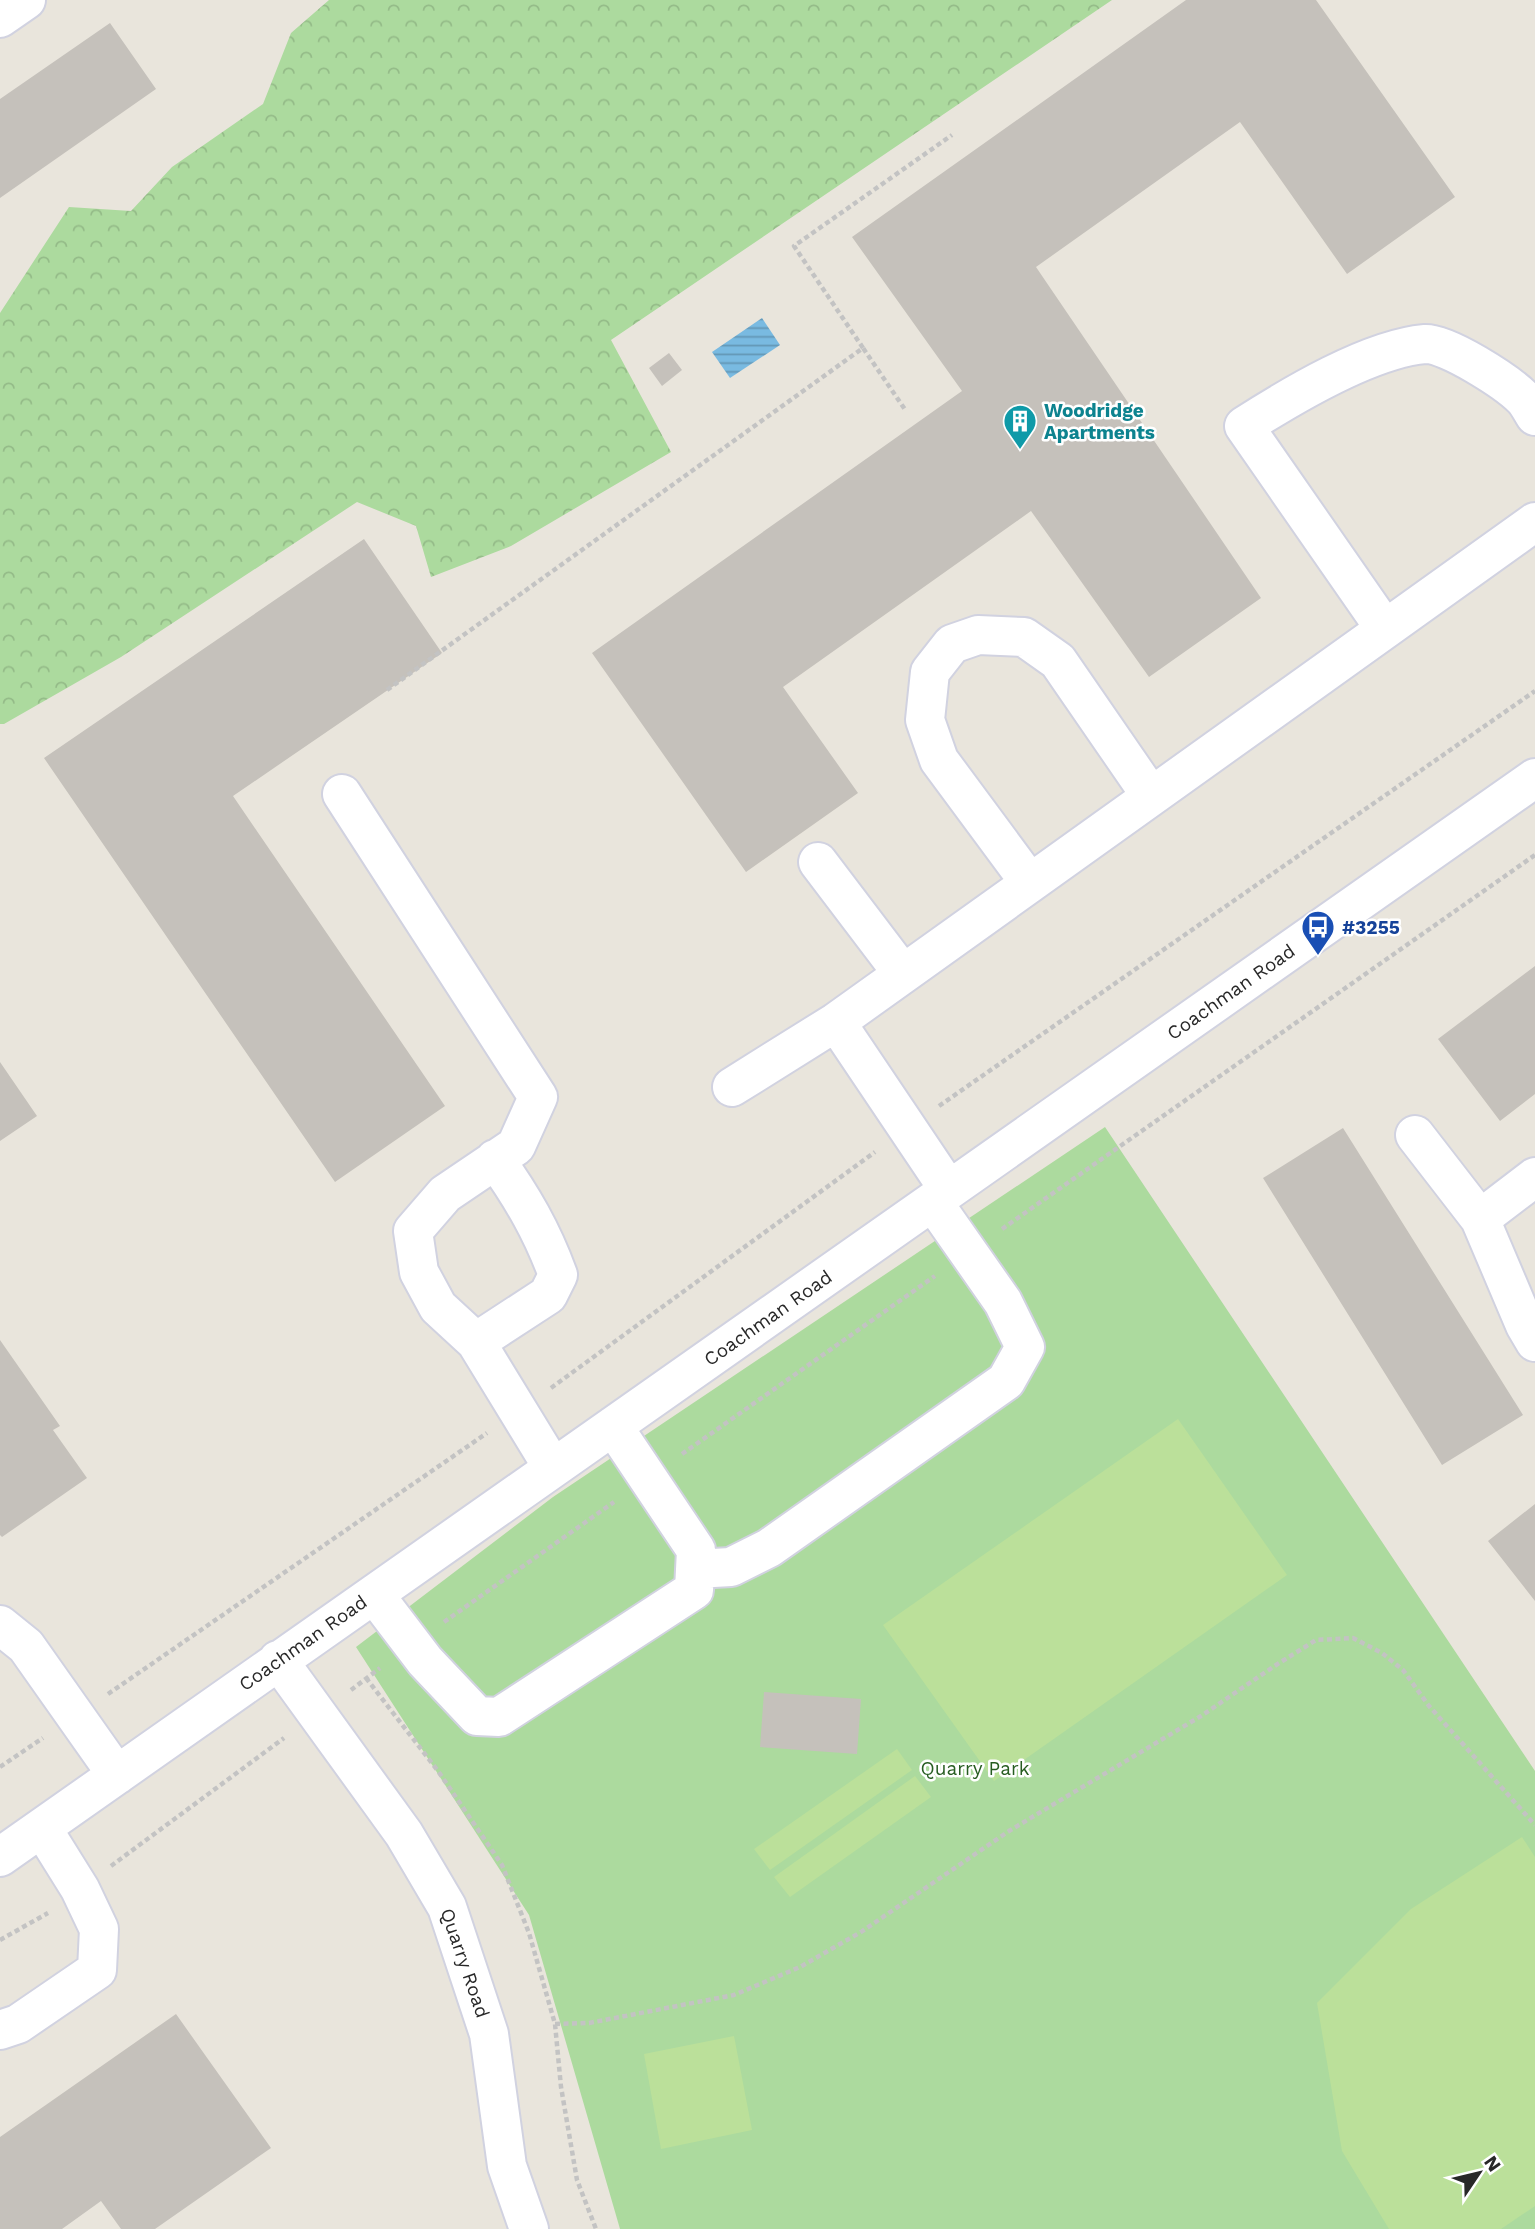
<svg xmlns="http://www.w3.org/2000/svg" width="1535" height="2229" font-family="'Work Sans',sans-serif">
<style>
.forest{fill:url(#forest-crowns)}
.park{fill:#acda9e}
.pitch{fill:#bbe09a}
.water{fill:url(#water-rules)}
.building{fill:#c5c1bb}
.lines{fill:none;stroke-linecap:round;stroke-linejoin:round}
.minor-casing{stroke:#d1d2e0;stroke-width:42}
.path{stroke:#c3c3c3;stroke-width:4.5;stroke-dasharray:5 3.5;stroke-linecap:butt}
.minor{stroke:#fff;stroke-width:38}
.labels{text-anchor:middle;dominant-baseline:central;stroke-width:5;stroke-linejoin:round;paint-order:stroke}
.culture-label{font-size:19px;font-weight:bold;fill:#0d838f;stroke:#fff;text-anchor:start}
.transit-label{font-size:19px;font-weight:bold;fill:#164399;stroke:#fff;text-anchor:start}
.street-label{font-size:19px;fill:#282828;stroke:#fff}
.park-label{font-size:19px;fill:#275d21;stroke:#fff}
</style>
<defs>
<pattern id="forest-crowns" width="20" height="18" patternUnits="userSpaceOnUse" patternTransform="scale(1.75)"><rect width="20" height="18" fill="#acda9e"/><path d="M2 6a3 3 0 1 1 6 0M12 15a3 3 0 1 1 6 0" fill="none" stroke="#94bb88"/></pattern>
<pattern id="water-rules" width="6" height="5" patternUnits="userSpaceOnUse" patternTransform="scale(1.75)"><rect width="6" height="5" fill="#79bae1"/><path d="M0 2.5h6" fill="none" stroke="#6397b6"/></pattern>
</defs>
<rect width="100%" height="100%" fill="#e9e5dc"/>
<path class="forest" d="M329 0H1112L611 340 671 452 511 546 431 577 416 526 357 502 121 657 4 724H0V313L69 207 131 211 172 167 263 104 291 33Z"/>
<path class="park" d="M1105 1127 1535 1771V2229H620L529 1915 356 1647 553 1497Z"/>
<path class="pitch" d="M1178 1419 1287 1575 994 1781 883 1625Z
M897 1749 912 1770 770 1870 754 1849Z
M915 1776 931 1797 790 1897 774 1877Z
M1522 1837 1535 1857V2206L1501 2229H1389L1342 2151 1317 2003 1411 1909Z
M734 2036 752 2130 661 2149 644 2054Z"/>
<path class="water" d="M762 318 780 345 730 378 712 352Z"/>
<path class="building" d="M1186 0H1316L1455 197 1347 274 1240 122 1036 267 1261 598 1149 677 1031 511 783 687 858 793 746 872 592 653 962 391 852 237Z
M110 23 156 89 0 198V99Z
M669 353 682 370 662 386 649 368Z
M364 539 442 653 233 796 445 1106 335 1182 44 758Z
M1535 966V1094L1500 1121 1438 1039Z
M0 1062 37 1116 0 1141Z
M1343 1128 1523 1415 1442 1465 1263 1178Z
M0 1340 60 1426 53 1430 87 1478 2 1537 0 1535Z
M1535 1504V1601L1488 1541Z
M764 1692 861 1699 857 1754 760 1747Z
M176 2014 271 2148 155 2229H121L101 2201 62 2229H0V2137Z"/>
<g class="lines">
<defs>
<path id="minor" d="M0 18 26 0
M1385 629 1244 426C1291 396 1369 349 1425 344 1447 343 1507 382 1523 398 1528 403 1531 410 1535 416
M342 794 538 1097 516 1146 445 1194 413 1231 419 1272 438 1307 476 1342 553 1468
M818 862 903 974
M1030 883 939 760 925 720 930 672 952 644 978 635 1024 637 1058 661 1151 796
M836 1022 949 1190
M732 1087 836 1022 1535 522
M1415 1135 1480 1219 1525 1325 1535 1342
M1480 1219 1535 1177
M476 1342 548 1295 558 1275C542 1231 522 1197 495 1159
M695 1569 731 1567 769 1548 1006 1381 1025 1347 1003 1302 933 1202
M374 1594 425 1661 477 1716 499 1717 694 1590 696 1550 613 1426
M0 1625 26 1646 117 1775
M278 1660 404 1834 447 1907 489 2034 507 2166 529 2229
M0 1857 1535 778
M0 2030 18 2024 97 1970 99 1929 80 1889 42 1828"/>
</defs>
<use href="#minor" class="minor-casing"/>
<path class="path" d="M863 348 794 246 952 135
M387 690 863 348 906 411
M939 1106 1535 691
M1002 1229 1535 855
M551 1388 875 1152
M682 1454 935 1276
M444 1622 614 1502
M366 1678 438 1771 502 1865 529 1933 555 2024 561 2087 577 2180 596 2229
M351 1690 380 1668
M108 1694 487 1433
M0 1767 43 1738
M111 1866 284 1738
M0 1940 48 1913
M555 2024 589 2023 734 1995 800 1967 861 1932 1009 1831 1201 1716 1276 1665 1316 1640 1353 1638 1382 1653 1403 1670 1429 1706 1535 1825"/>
<use href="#minor" class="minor"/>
</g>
<defs>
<symbol id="building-pin" viewBox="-11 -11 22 30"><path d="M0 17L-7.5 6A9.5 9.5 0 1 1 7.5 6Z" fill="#0f9aa8" stroke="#fff"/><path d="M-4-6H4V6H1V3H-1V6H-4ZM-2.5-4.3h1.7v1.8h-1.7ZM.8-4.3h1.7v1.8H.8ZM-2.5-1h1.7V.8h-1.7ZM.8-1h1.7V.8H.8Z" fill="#fff"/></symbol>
<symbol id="bus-pin" viewBox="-11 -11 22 30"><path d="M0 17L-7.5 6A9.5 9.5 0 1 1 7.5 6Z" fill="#1a4fb4" stroke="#fff"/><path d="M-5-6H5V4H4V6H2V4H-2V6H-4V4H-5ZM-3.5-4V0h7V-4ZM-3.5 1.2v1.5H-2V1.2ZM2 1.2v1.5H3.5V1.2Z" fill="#fff"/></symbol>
</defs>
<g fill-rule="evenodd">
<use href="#building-pin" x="1001" y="402" width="38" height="52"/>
<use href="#bus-pin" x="1299" y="908" width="38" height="52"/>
</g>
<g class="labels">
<g class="culture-label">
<text x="1044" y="410">Woodridge<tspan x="1044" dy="22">Apartments</tspan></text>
</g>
<g class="transit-label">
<text x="1342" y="927">#3255</text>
</g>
<g class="street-label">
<text transform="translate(1231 992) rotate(-35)">Coachman Road</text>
<text transform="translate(768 1318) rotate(-35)">Coachman Road</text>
<text transform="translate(303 1643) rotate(-35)">Coachman Road</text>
<text transform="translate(465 1963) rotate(71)">Quarry Road</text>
</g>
<g class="park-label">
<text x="975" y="1768">Quarry Park</text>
</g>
</g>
<g transform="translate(1479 2173) rotate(55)" stroke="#ffffff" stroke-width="5" paint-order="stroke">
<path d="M0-5L12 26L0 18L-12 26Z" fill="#282828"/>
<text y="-10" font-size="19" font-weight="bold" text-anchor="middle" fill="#282828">N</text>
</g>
</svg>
